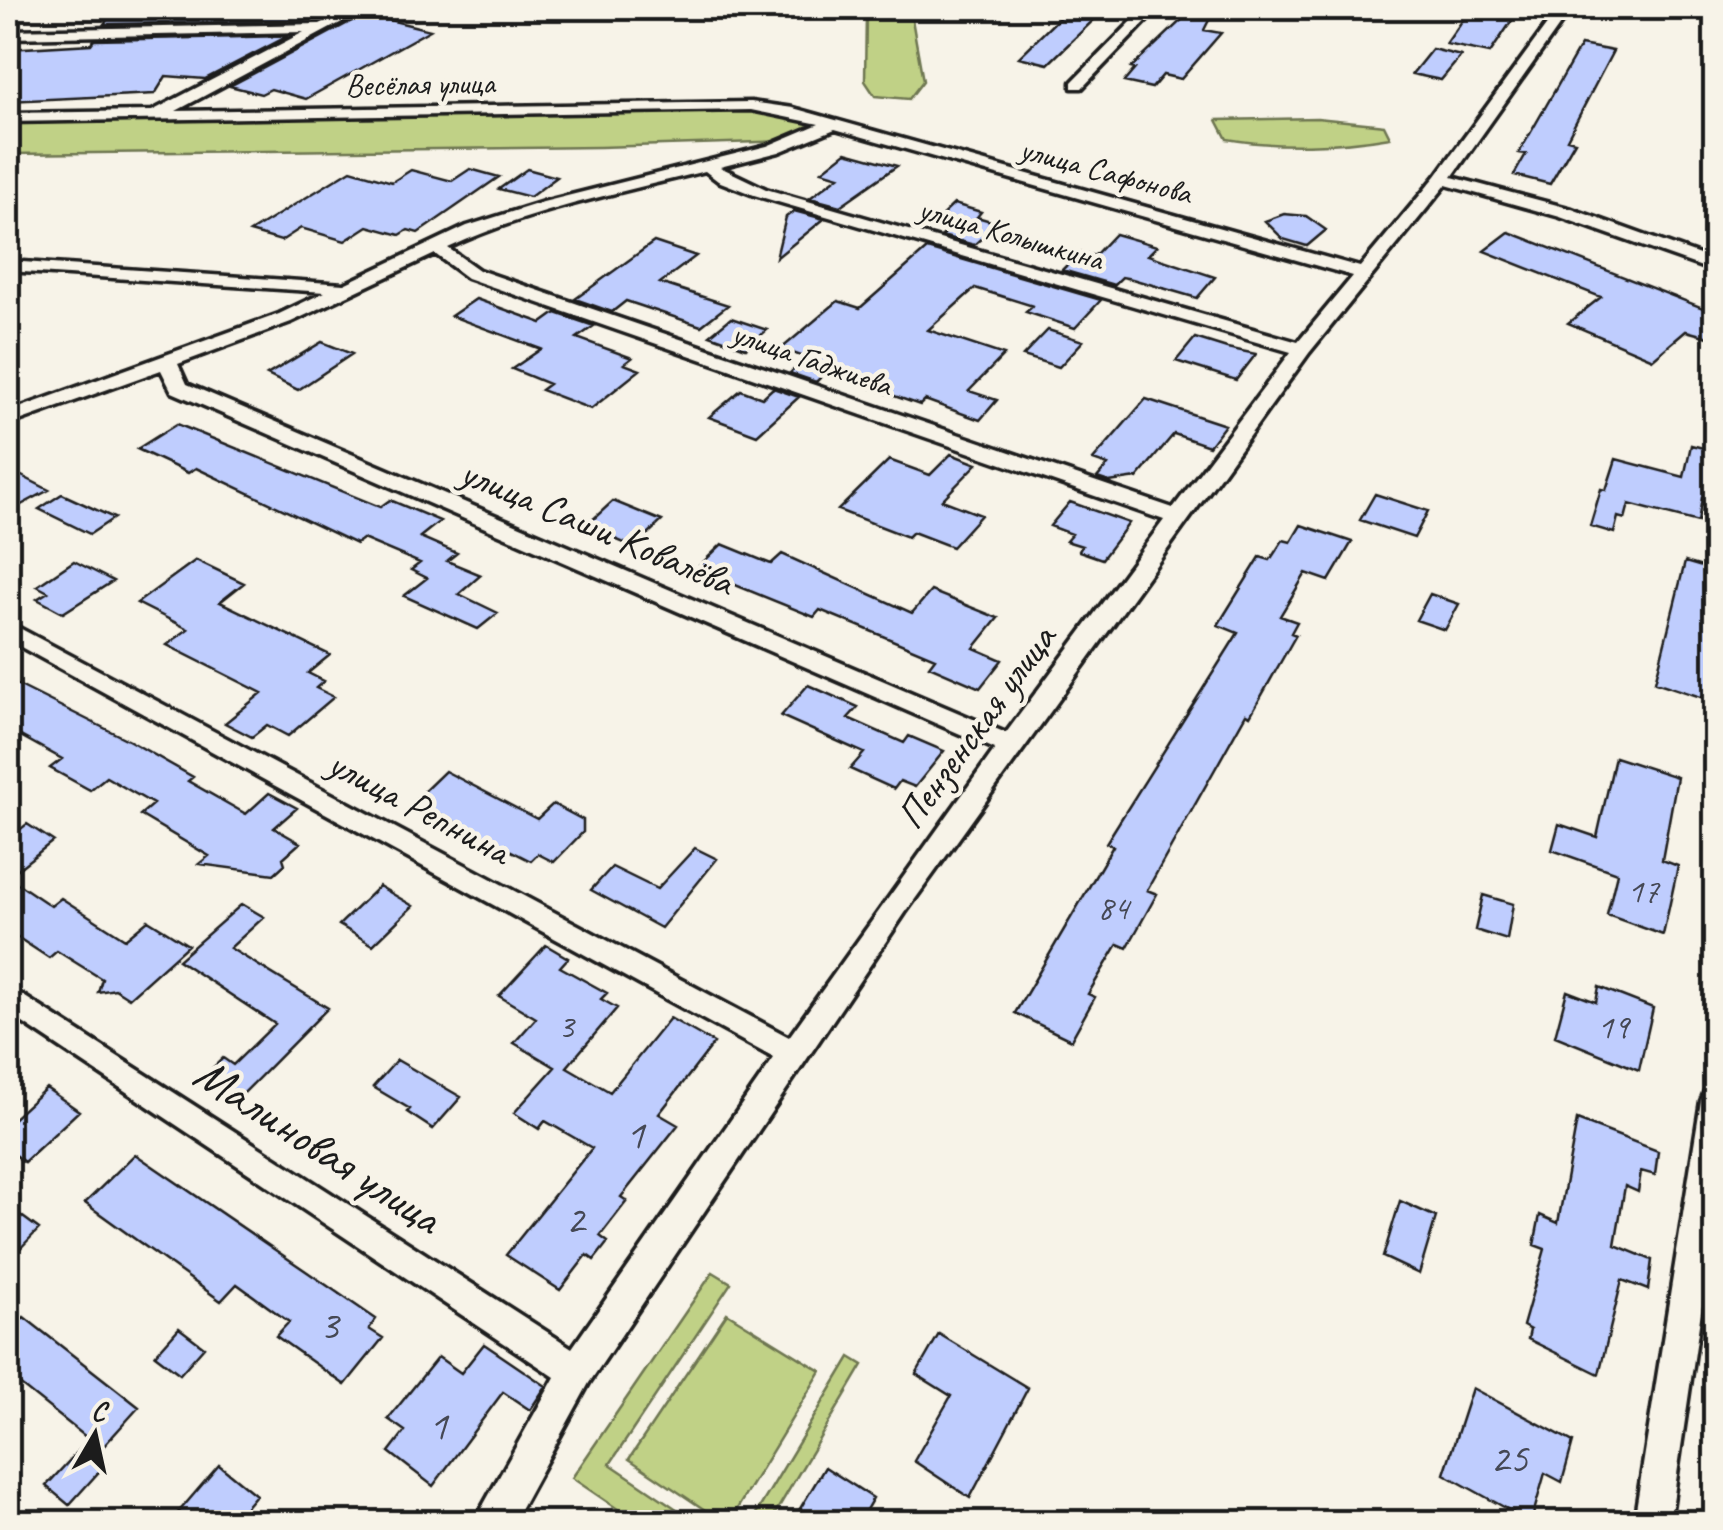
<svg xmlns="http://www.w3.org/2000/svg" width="1723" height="1530" font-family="Caveat,sans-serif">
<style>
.green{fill:#c0d186;stroke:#6e7651;stroke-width:2.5}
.building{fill:#bfcdfe;stroke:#1c1c1c;stroke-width:2.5}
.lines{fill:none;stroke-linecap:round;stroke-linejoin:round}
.minor-casing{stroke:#1c1c1c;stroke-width:7}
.minor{fill:#f7f3e8;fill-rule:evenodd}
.labels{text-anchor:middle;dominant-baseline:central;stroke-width:9;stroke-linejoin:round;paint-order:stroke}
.far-street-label{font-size:32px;fill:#1c1c1c;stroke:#f7f3e8}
.number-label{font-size:35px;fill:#454854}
.street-label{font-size:40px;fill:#1c1c1c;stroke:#f7f3e8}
.near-number-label{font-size:42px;fill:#454854}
.near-street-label{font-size:48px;fill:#1c1c1c;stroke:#f7f3e8}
</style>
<rect width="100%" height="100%" fill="#f7f3e8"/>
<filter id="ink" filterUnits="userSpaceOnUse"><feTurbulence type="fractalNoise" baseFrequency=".01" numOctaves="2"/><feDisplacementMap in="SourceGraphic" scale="20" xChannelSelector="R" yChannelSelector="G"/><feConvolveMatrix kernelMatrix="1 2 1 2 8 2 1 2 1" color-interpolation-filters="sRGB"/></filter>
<g filter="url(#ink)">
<path class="green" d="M873 8H910L923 81 909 99 875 96 865 81 866 14Z
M801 108 821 122 787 141 600 147 8 154V120Z
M1317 118 1384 125 1390 137C1338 146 1279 148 1227 139L1217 120Z
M713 1272 731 1283 610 1464 696 1522H637L572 1478Z
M727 1313 821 1371 729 1522H723L629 1459Z
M850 1357 863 1365 770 1522H751Z"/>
<path class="building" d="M311 8 305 21 104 24 113 12Z
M1069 8H1106L1048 64 1019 57Z
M1194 8H1215L1204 30 1221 33 1181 79 1163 75 1152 88 1124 82 1135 69 1131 68Z
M1471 8H1507L1501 16 1513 19 1490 53 1446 44Z
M365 14 430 30 306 99 271 89 261 94 230 86Z
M288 36 205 79 166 76 155 94 8 101V49L91 44 94 40Z
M1581 45 1613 51 1567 139 1575 141 1550 184 1514 175 1526 154 1519 153Z
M1432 49 1461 56 1441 80 1412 74Z
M846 152 897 166 840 206 810 198 839 176 822 171Z
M470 169 499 177 418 233 408 230 400 235 368 226 345 241 301 228 281 241 250 232 351 170 392 182 411 170 452 181Z
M527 169 557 177 530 197 499 189Z
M954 204 981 212 977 217 998 223 974 245 942 236 950 229 933 224Z
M794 211 824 219 776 258 786 217Z
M1284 214 1306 216 1326 230 1307 246 1283 239 1265 221Z
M1509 232 1716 313V339L1686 331 1653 359 1568 323 1601 297 1484 251Z
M1115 234 1157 246 1148 255 1215 277 1197 298 1132 279 1122 277 1114 285 1062 270 1080 252 1094 256Z
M654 242 696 256 660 283 728 305 701 326 626 301 612 312 575 299Z
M927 249 1101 300 1075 328 1026 312 1033 306 975 288 928 330 1004 355 969 391 997 400 980 420 925 400 920 405 826 372 816 382 790 373 807 358 781 349 838 301 860 308Z
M476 299 542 323 556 313 594 326 577 338 632 358 624 364 640 370 591 409 541 390 549 384 512 369 541 349 451 316Z
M731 318 767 330 746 348 710 335Z
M1048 330 1083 341 1059 367 1023 356Z
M1195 338 1227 348 1256 354 1236 380 1176 361Z
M322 342 352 354 298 390 267 375Z
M773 388 799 397 757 435 709 417 741 390 762 398Z
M1146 399 1225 425 1209 446 1174 434 1137 478 1109 482 1097 478 1108 465 1093 460Z
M177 424 380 507 390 500 440 521 420 537 457 553 447 561 481 575 459 594 498 613 478 629 404 596 427 578 411 570 420 563 363 539 356 544 196 468 188 473 137 449Z
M1691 445 1716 451V502L1702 498 1698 522 1629 504 1625 519 1618 517 1614 533 1590 526 1601 489 1606 490 1616 459 1684 477Z
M951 454 977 464 942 500 981 515 952 547 913 532 908 537 838 510 889 460 930 475Z
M8 469 49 490 8 512Z
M62 494 114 518 90 534 39 509Z
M1375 494 1428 511 1414 538 1360 520Z
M613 501 662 521 634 547 600 533 605 529 589 523Z
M1070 502 1129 523 1102 559 1079 551 1082 546 1066 541 1072 534 1050 526Z
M1301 525 1352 542 1329 581 1306 573 1280 616 1297 622 1291 633 1296 635 1250 716 1246 714 1147 890 1157 894 1127 948 1118 944 1088 994 1095 997 1071 1040 1015 1013 1113 846 1106 843 1238 633 1218 625 1260 557 1270 560 1283 540 1291 542Z
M722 544 771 564 782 554 912 613 931 591 998 618 974 648 1002 660 980 688 929 666 935 658 873 632 820 610 814 617 696 569Z
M196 560 244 583 220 602 330 655 308 673 324 681 316 688 334 697 288 736 267 725 252 737 225 723 262 693 167 645 188 629 137 603Z
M74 561 113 581 63 613 37 599 48 592 37 586Z
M1685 562 1716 571V702L1655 682Z
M1430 594 1459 604 1445 630 1416 620Z
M8 680 130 741 193 777 188 781 246 814 269 793 297 808 274 828 300 843 283 858 285 864 274 874 199 864 209 856 140 815 153 804 106 777 90 790 50 768 62 759 8 729Z
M808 685 858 707 848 718 904 743 909 736 944 751 915 787 900 781 894 789 850 769 864 753 781 716Z
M1615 757 1677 777 1662 860 1678 866 1663 935 1607 915 1617 873 1552 850 1559 824 1597 837Z
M445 771 537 819 553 804 583 820V832L554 862 538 854 531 861 414 801Z
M27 824 53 841 8 877V839Z
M695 848 717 859 661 928 591 890 612 867 657 889Z
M8 877 51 906 61 898 125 939 148 920 188 945 129 998 115 989 98 992 102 979 57 951 49 958 8 931Z
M379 886 413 906 373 945 339 925Z
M1483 895 1513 904 1507 940 1475 930Z
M242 904 264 917 230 948 328 1008 235 1102 201 1079 223 1058 233 1065 275 1024 178 960Z
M546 945 568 958 560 967 607 993 601 999 617 1008 567 1067 610 1092 670 1018 714 1043 659 1114 678 1125 621 1197 627 1201 600 1236 608 1242 594 1260 587 1255 560 1290 506 1255 592 1148 545 1121 539 1129 514 1113 555 1067 514 1043 536 1018 499 996Z
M1599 987 1653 1008 1639 1070 1555 1036 1567 991 1596 1002Z
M397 1060 461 1097 433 1129 407 1112 410 1109 373 1087Z
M46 1088 79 1111 24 1162 8 1150V1123Z
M1577 1120 1658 1151 1655 1175 1641 1171 1638 1192 1625 1186 1615 1245 1652 1260 1648 1290 1622 1280 1599 1374 1528 1339 1530 1330 1523 1326 1545 1249 1534 1245 1540 1215 1558 1223Z
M135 1154 376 1319 369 1329 383 1338 345 1385 276 1336 289 1322 237 1284 221 1301 85 1203Z
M1400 1201 1436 1217 1419 1274 1383 1257Z
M8 1206 39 1229 8 1261Z
M24 1317 139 1407 101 1449 8 1375V1334Z
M179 1328 204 1347 180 1374 155 1355Z
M939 1334 1028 1388 970 1498 914 1461 951 1396 916 1374Z
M484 1344 546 1386 530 1410 503 1392 433 1486 389 1452 405 1431 388 1419 438 1357 461 1373Z
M1472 1388 1573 1442 1562 1482 1545 1473 1531 1522 1444 1474Z
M83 1446 106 1464 69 1505 46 1486Z
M219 1465 256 1495 233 1522H170Z
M825 1467 873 1498 859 1522H792Z"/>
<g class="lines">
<defs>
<path id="minor" d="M352 8H368L176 111 751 102 793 108 1360 267 1436 176 1559 8H1572L1452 177 1572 209 1716 261V272L1560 217 1446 185 1309 353 905 913 589 1383 513 1522H474L555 1377 8 1013V986L572 1348 774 1058 8 640V622L789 1037 995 749 172 392 161 370 8 425V412L279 314 325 292 8 271V261L344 284 467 226 543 202 767 146 819 124 751 110 8 122V113L152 111 304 32 8 38V30L320 24ZM835 129 1353 276 1298 342 766 189 720 167 779 152ZM705 171 718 181 754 195 1291 352 1173 508 479 270 448 248C529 210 619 193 705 171ZM435 254 467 278 1164 520 1006 733 187 384 178 364 291 322Z
M1145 8H1159L1082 88H1072V82Z
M1716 1088V1209L1670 1522H1634L1701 1101 1705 1091Z"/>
</defs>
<use href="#minor" class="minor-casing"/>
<use href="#minor" class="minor"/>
</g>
</g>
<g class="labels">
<g class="far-street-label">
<text transform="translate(420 84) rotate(-1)">Весёлая улица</text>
<text transform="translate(1106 171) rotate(15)">улица Сафонова</text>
<text transform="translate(1011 234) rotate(16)">улица Колышкина</text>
<text transform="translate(812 359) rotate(19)">улица Гаджиева</text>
</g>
<g class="number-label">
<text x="1643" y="890">17</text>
<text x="1113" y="907">84</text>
<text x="566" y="1026">3</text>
<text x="1613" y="1026">19</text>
</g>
<g class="street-label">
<text transform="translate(597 527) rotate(23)">улица Саши Ковалёва</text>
<text transform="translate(976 727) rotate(-54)">Пензенская улица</text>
<text transform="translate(419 807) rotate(28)">улица Репнина</text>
</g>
<g class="near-number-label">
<text x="635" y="1134">1</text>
<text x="575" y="1219">2</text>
<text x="329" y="1325">3</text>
<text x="438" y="1425">1</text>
<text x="1509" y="1458">25</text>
</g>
<g class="near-street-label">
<text transform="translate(318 1145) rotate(33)">Малиновая улица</text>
</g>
</g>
<rect width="1723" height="1530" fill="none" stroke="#f7f3e8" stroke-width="40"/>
<rect x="20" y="20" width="1683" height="1490" fill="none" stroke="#1c1c1c" stroke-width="4" filter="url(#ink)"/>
<g transform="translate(95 1435) rotate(9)" stroke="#f7f3e8" stroke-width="8" paint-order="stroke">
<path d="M0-8L18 38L0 25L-18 38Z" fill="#1c1c1c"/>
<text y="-15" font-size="28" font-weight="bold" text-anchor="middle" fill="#1c1c1c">С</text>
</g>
</svg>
